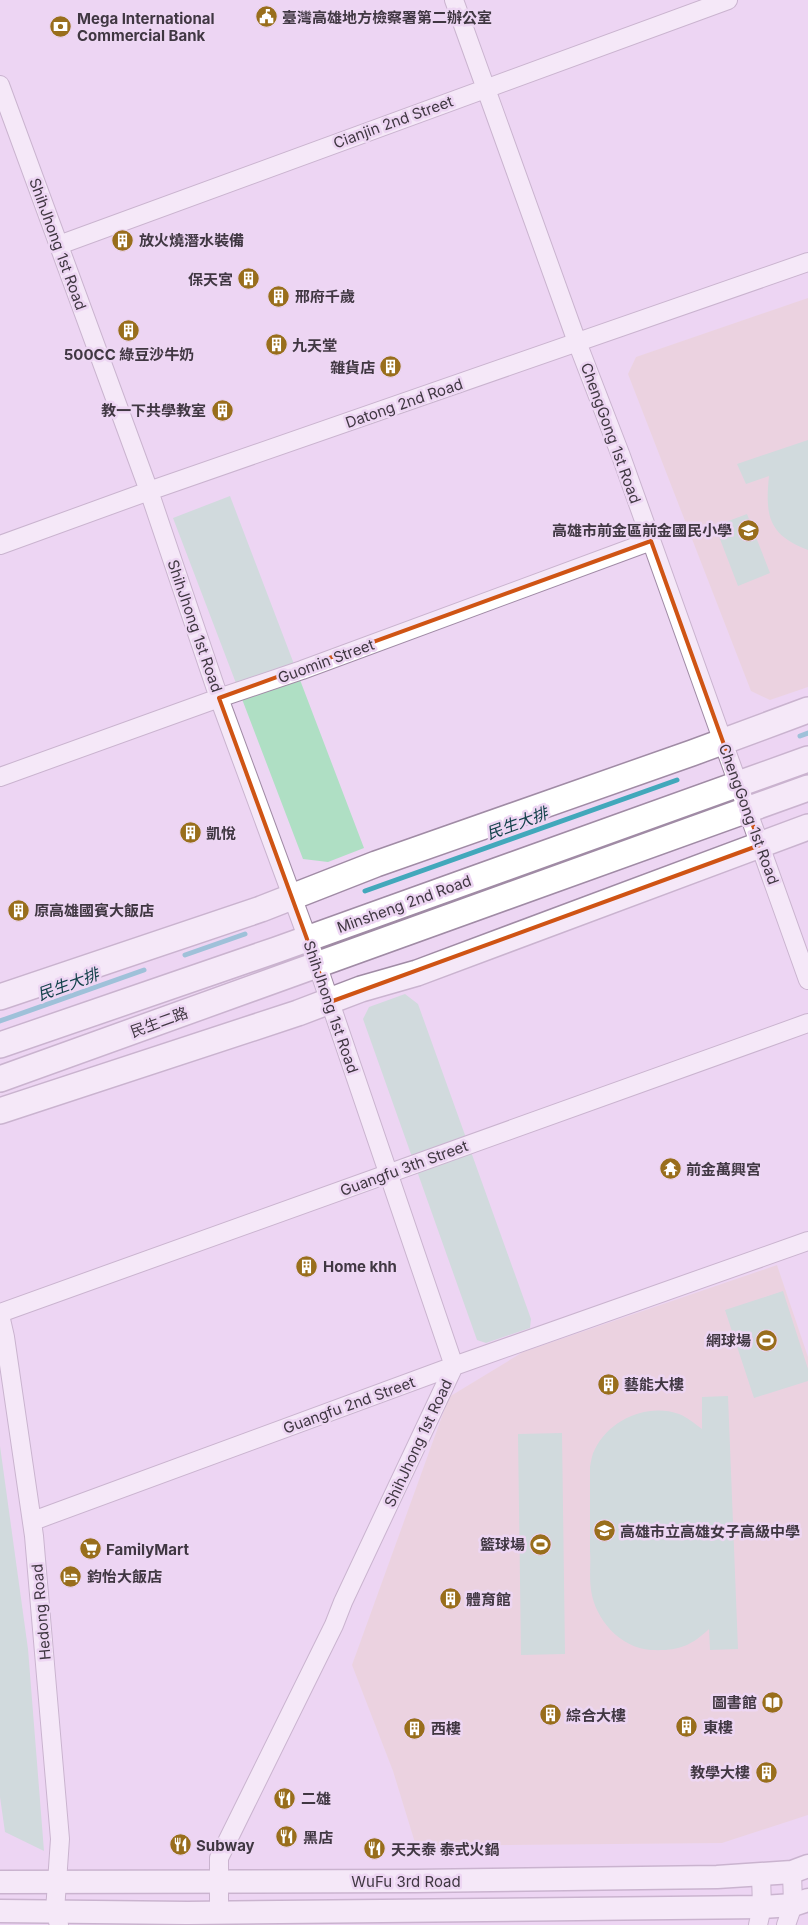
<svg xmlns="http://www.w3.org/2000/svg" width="808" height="1925" font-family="Inter,'Noto Sans TC',sans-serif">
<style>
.education{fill:#e9cfca}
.green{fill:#afdfc4}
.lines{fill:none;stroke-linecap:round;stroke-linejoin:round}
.stream{stroke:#42a8bb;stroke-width:5}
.minor-casing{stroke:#a08ba5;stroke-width:20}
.tertiary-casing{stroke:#a08ba5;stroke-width:25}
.secondary-casing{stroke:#a08ba5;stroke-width:28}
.minor{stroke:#fff;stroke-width:18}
.tertiary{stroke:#fff;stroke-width:22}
.secondary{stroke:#fff;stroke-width:25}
.marked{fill:none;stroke:#cf5414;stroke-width:4;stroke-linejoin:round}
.labels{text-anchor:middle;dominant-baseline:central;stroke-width:5;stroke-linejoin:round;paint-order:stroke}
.poi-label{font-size:15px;font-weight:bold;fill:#403742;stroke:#edd6f3;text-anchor:start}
.street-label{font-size:15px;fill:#403742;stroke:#edd6f3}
.water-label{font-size:16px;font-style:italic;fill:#13414a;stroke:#edd6f3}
</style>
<rect width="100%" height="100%" fill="#edd6f3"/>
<path class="education" d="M808 298V687L770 700 751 691 628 374 636 357Z
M777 1265 808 1357V1815L722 1843 416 1846 393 1771 352 1665 449 1397 523 1352Z"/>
<path class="green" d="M808 440V550C768 535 765 515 769 476L746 484 737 464Z
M230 496 364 848 328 862 303 859 173 518Z
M747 514 770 573 738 586 715 526Z
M405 994 418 1004 531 1319 530 1328 486 1343 477 1340 363 1019 369 1007Z
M783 1291 808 1369V1381L754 1398 725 1310Z
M728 1396 738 1649 710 1650 709 1629C690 1647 677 1651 651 1650 620 1648 595 1619 591 1590 589 1577 591 1564 590 1551 590 1523 590 1495 590 1467 591 1461 592 1454 595 1449 610 1419 648 1403 679 1414 687 1417 695 1424 702 1429V1397Z
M562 1433 565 1654 521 1655 518 1434Z
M0 1446 28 1649 44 1851 5 1832 0 1797Z"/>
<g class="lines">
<path class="stream" d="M800 736 808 733
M365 891 677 780
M185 955 245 934
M0 1021 144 970"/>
<defs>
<path id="minor" d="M454 0 577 342 621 456 808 980
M0 85 149 491 219 698 317 964 454 1366 343 1602 334 1625 219 1858V1912
M59 245 728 0
M0 545 149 491 808 262
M0 777 219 698 302 670 651 541
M0 1313 808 1023
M0 1315 5 1337 34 1536 60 1839 55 1911 59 1925
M33 1521 454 1366 808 1241
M758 1925 762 1907 761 1875
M786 1925 793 1905 792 1872"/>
<path id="tertiary" d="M0 1882 416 1881 717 1877 792 1872 808 1866
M0 1911 187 1913 762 1907 793 1905 808 1900"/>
<path id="secondary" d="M0 997 261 909 376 864 692 753 808 710
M0 1045 276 950 808 759
M0 1079 808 788
M0 1111 298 1013 361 989 417 973 808 827"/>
</defs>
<use href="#minor" class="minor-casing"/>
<use href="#tertiary" class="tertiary-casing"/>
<use href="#secondary" class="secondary-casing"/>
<use href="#minor" class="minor"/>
<use href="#tertiary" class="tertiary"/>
<use href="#secondary" class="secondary"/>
</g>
<path d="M0 0H808V1925H0ZM651 541 760 845 330 1002 219 698Z" fill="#edd6f3" fill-opacity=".55" fill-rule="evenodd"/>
<path class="marked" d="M651 541 760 845 330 1002 219 698Z"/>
<defs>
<symbol id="civic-disc" viewBox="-11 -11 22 22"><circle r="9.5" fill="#996e1c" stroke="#edd6f3"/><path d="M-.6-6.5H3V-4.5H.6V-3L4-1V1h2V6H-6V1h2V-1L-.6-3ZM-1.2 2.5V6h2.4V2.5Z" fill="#fff"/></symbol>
<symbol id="bank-disc" viewBox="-11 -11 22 22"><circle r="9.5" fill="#996e1c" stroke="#edd6f3"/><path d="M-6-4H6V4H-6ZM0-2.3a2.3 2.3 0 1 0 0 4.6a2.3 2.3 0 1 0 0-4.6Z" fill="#fff"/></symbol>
<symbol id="building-disc" viewBox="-11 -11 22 22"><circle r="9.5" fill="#996e1c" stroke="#edd6f3"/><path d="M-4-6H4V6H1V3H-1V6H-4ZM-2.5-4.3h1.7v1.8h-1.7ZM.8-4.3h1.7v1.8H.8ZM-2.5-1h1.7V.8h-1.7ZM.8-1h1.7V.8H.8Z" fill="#fff"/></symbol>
<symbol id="school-disc" viewBox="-11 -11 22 22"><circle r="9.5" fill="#996e1c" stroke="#edd6f3"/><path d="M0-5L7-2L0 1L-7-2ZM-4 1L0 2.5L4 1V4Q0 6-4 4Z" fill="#fff"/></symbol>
<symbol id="temple-disc" viewBox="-11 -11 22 22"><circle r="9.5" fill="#996e1c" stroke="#edd6f3"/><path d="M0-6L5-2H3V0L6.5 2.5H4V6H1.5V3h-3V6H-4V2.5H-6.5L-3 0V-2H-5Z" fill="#fff"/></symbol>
<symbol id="stadium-disc" viewBox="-11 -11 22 22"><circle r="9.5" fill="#996e1c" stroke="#edd6f3"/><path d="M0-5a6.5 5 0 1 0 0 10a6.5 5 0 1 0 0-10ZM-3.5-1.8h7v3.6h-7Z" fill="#fff"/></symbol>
<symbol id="supermarket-disc" viewBox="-11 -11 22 22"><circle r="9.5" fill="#996e1c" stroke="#edd6f3"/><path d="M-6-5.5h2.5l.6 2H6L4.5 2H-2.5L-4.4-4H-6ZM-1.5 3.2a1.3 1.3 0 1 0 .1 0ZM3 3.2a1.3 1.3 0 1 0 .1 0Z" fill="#fff"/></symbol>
<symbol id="hotel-disc" viewBox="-11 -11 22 22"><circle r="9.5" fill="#996e1c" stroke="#edd6f3"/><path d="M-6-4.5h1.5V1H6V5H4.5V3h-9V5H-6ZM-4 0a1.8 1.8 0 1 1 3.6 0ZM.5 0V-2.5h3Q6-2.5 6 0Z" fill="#fff"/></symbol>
<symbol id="library-disc" viewBox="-11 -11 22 22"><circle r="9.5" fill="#996e1c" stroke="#edd6f3"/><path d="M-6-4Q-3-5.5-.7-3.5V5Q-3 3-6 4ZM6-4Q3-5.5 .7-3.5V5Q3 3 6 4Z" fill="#fff"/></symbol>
<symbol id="restaurant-disc" viewBox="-11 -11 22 22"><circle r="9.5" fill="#996e1c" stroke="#edd6f3"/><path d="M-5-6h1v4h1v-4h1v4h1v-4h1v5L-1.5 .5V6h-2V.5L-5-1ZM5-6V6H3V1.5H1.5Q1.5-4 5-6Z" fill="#fff"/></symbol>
</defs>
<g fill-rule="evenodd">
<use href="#civic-disc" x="254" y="4" width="25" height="25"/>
<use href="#bank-disc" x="48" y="14" width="25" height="25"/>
<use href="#building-disc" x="110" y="228" width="25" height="25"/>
<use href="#building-disc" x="236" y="266" width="25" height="25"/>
<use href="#building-disc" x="266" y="284" width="25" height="25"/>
<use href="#building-disc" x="116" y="318" width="25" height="25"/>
<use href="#building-disc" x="264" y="332" width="25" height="25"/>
<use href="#building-disc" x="378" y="354" width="25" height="25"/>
<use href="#building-disc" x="210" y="398" width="25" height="25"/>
<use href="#school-disc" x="736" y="518" width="25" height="25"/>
<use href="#building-disc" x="178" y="820" width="25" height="25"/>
<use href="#building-disc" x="6" y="898" width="25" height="25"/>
<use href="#temple-disc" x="658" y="1156" width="25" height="25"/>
<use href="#building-disc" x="294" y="1254" width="25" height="25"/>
<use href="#stadium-disc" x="754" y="1328" width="25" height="25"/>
<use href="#building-disc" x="596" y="1372" width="25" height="25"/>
<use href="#school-disc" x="592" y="1518" width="25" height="25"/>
<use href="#stadium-disc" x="528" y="1532" width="25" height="25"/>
<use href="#supermarket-disc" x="78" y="1536" width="25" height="25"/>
<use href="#hotel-disc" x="58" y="1564" width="25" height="25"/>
<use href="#building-disc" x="438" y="1586" width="25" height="25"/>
<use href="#library-disc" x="760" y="1690" width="25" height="25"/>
<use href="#building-disc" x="538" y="1702" width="25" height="25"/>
<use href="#building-disc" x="674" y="1714" width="25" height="25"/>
<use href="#building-disc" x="402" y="1716" width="25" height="25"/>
<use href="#building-disc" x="754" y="1760" width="25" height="25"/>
<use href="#restaurant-disc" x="272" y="1786" width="25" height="25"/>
<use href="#restaurant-disc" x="274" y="1824" width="25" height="25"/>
<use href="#restaurant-disc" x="168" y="1832" width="25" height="25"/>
<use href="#restaurant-disc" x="362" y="1836" width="25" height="25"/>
</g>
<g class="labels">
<g class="poi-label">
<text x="282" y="17">臺灣高雄地方檢察署第二辦公室</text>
<text x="77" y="18">Mega International<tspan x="77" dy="17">Commercial Bank</tspan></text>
<text x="139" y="240">放火燒潛水裝備</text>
<text x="233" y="279" text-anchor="end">保天宮</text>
<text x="295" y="296">邢府千歲</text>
<text x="292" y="345">九天堂</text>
<text x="129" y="354" text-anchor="middle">500CC 綠豆沙牛奶</text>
<text x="375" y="367" text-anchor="end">雜貨店</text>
<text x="206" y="410" text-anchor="end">教一下共學教室</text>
<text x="732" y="530" text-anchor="end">高雄市前金區前金國民小學</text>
<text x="206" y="833">凱悅</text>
<text x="34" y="910">原高雄國賓大飯店</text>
<text x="686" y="1169">前金萬興宮</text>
<text x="323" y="1266">Home khh</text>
<text x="751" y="1340" text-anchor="end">網球場</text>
<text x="624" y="1384">藝能大樓</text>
<text x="620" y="1531">高雄市立高雄女子高級中學</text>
<text x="525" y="1544" text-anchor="end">籃球場</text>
<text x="106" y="1549">FamilyMart</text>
<text x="87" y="1576">鈞怡大飯店</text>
<text x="466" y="1599">體育館</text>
<text x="757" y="1702" text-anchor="end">圖書館</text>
<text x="566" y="1715">綜合大樓</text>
<text x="703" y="1727">東樓</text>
<text x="431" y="1728">西樓</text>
<text x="750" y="1772" text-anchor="end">教學大樓</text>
<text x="301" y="1798">二雄</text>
<text x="303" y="1837">黑店</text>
<text x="196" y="1845">Subway</text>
<text x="391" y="1849">天天泰 泰式火鍋</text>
</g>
<g class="street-label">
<text transform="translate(393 122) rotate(-20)">Cianjin 2nd Street</text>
<text transform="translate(58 244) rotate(70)">ShihJhong 1st Road</text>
<text transform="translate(404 403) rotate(-19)">Datong 2nd Road</text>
<text transform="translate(611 433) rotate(70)">ChengGong 1st Road</text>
<text transform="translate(195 626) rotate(71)">ShihJhong 1st Road</text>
<text transform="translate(326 661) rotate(-20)">Guomin Street</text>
<text transform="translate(749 814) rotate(70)">ChengGong 1st Road</text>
<text transform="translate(404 904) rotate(-20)">Minsheng 2nd Road</text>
<text transform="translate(331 1007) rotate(71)">ShihJhong 1st Road</text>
<text transform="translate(159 1022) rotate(-20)">民生二路</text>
<text transform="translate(404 1168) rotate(-20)">Guangfu 3th Street</text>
<text transform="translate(349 1405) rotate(-20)">Guangfu 2nd Street</text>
<text transform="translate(418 1443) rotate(-65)">ShihJhong 1st Road</text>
<text transform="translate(41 1612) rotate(-95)">Hedong Road</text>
<text x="406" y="1881">WuFu 3rd Road</text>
</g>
<g class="water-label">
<text transform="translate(517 823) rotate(-20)">民生大排</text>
<text transform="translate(68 984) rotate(-20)">民生大排</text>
</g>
</g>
</svg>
